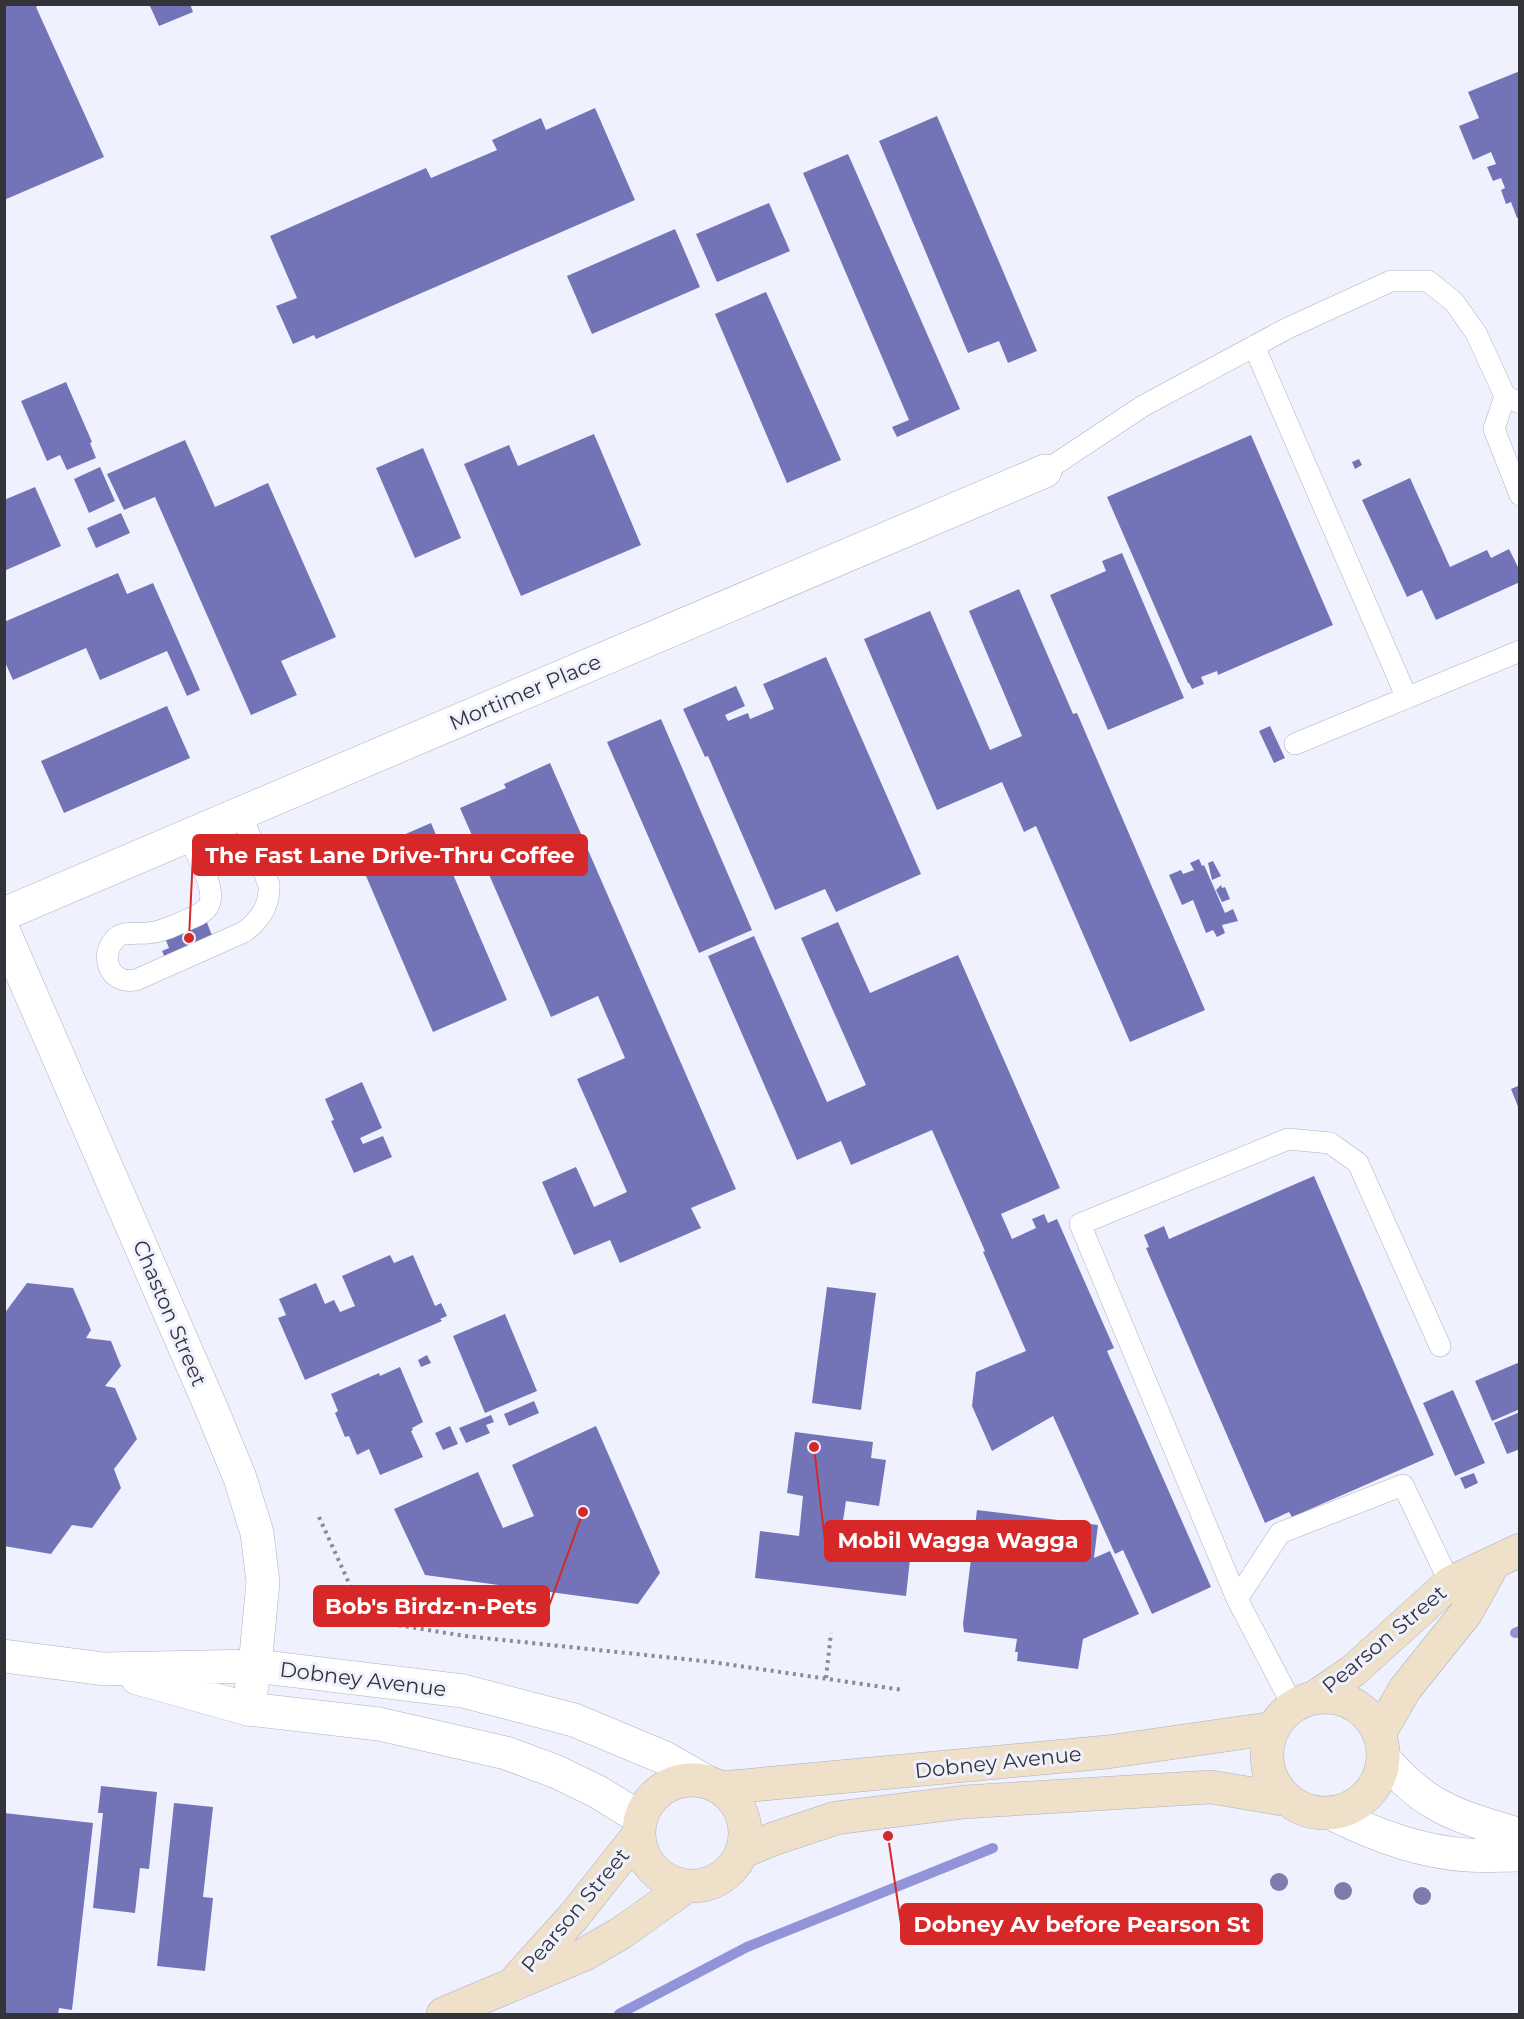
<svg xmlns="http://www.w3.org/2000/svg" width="1524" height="2019" font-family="Montserrat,sans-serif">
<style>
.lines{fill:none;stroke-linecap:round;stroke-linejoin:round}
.stream{stroke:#9294da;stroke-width:10}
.building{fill:#7374b7}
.service-casing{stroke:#afb0bd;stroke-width:22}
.minor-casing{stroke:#afb0bd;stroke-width:34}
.tertiary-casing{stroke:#afb0bd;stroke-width:34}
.secondary-casing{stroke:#afb0bd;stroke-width:34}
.path{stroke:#8a8b94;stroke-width:4;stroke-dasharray:3 4.5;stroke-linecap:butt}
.service{stroke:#fff;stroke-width:21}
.minor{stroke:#fff;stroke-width:33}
.tertiary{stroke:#fff;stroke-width:33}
.secondary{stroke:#eee0c9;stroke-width:33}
.tree{fill:#817aad}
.labels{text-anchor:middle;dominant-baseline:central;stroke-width:6;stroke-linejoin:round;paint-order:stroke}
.street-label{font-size:21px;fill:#333439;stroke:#f0f1fe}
.leader{fill:none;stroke:#d62828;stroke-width:2}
.callout-dot{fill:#d62828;stroke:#f0f1fe;stroke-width:2}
.callout{fill:#d62828;stroke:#d62828;stroke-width:2}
.callout-label{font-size:22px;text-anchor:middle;font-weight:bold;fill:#fff}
</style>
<rect width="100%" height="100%" fill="#f0f1fe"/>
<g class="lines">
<path class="stream" d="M1515 1633 1520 1631
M619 2014 747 1947 993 1848"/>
</g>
<path class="building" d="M4 4H40L36 7 104 157 4 200Z
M149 4H190L193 12 159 26Z
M1520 71V217L1517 218 1511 202 1506 204 1501 190 1505 188 1501 178 1493 181 1487 167 1496 164 1491 152 1473 160 1459 126 1479 118 1468 92Z
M595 108 635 200 316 339 314 335 293 344 276 306 297 298 270 236 426 168 431 178 497 150 492 140 541 118 546 130Z
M937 116 1037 351 1008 363 999 341 968 353 879 141Z
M848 154 960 409 897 437 892 427 909 420 803 173Z
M769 203 790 251 717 282 696 234Z
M675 229 700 287 592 334 567 276Z
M766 292 841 460 787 483 715 314Z
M66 382 92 442 90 443 96 458 67 470 60 455 47 461 21 401Z
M594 434 641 545 521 596 464 464 509 445 518 466Z
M1251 435 1333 625 1218 675 1217 671 1201 677 1204 684 1192 689 1189 683H1188L1107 497Z
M185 440 215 507 268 483 336 637 281 661 297 695 251 715 155 497 124 510 107 474Z
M423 448 461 538 415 558 376 468Z
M1359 459 1362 465 1355 469 1352 462Z
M100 467 115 501 89 513 74 479Z
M1410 478 1450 567 1487 550 1491 558 1509 549 1520 571V582L1436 620 1422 590 1407 597 1362 500Z
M35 487 61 546 4 571V500Z
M121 513 130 533 96 548 87 528Z
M1122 553 1184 698 1108 730 1050 595 1106 571 1102 561Z
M118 573 127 594 153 583 200 690 187 696 167 651 100 680 86 648 13 680 4 660V622Z
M1019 589 1073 714 1077 713 1205 1010 1130 1042 1036 826 1024 832 1002 782 937 810 864 639 930 611 990 750 1022 736 969 611Z
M826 657 921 874 836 912 825 889 775 910 708 756 705 757 683 709 736 686 745 706 725 715 728 721 748 713 750 719 774 709 763 684Z
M167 706 190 758 64 813 41 761Z
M661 719 752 930 699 953 607 742Z
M1270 726 1285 758 1274 763 1259 731Z
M550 763 736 1189 691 1208 701 1228 620 1263 610 1240 574 1255 542 1182 576 1167 594 1207 627 1192 577 1079 625 1058 598 996 551 1017 460 808 506 788 504 784Z
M431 823 507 1000 433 1032 357 855Z
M1199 859 1202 866 1204 865 1225 913 1233 909 1238 921 1222 925 1225 933 1217 937 1213 930 1206 933 1193 900 1182 905 1169 875 1181 870 1183 874 1194 870 1190 863Z
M1213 861 1221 876 1212 880 1208 863Z
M1221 885 1222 888 1225 887 1230 899 1222 902 1216 890Z
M206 920 213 938 171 971 162 951 169 948 165 938Z
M838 922 870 993 958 955 1060 1188 1001 1214 1012 1239 1036 1228 1032 1219 1044 1214 1048 1223 1057 1219 1114 1348 1107 1351 1211 1587 1152 1614 1123 1550 1115 1554 1053 1416 992 1451 972 1406 976 1372 1026 1351 983 1252 985 1251 932 1130 851 1165 841 1141 797 1160 708 956 754 936 827 1102 866 1085 801 938Z
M362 1082 382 1128 360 1138 363 1144 383 1136 392 1157 354 1173 331 1121 334 1120 325 1099Z
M1520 1085V1109H1519L1511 1089Z
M1314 1176 1434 1455 1292 1517 1289 1512 1265 1523 1146 1248 1149 1247 1144 1235 1164 1226 1169 1239Z
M390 1255 394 1263 413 1255 435 1306 441 1303 447 1316 440 1319 442 1321 305 1380 278 1318 286 1315 279 1299 316 1283 325 1304 334 1300 340 1312 355 1306 342 1276Z
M27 1283 73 1288 91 1330 86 1338 111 1341 121 1366 105 1386 115 1388 137 1439 114 1469 121 1488 92 1528 72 1525 51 1554 4 1546V1314Z
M827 1287 876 1293 861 1410 812 1403Z
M505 1314 537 1391 485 1413 453 1336Z
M427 1355 431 1363 421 1367 418 1360Z
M1520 1362V1409L1492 1421 1475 1381Z
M400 1367 423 1422 412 1428 413 1430 411 1431 423 1457 380 1475 369 1449 357 1455 349 1436 345 1437 335 1413 338 1411 331 1394 379 1373 380 1376Z
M1453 1390 1485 1463 1455 1476 1423 1403Z
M534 1401 539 1413 509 1426 504 1414Z
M1520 1412V1449L1507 1454 1494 1423Z
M491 1415 494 1422 486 1425 490 1433 466 1443 459 1428Z
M450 1426 458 1444 443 1450 435 1433Z
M596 1426 660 1573 638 1604 425 1575 394 1509 478 1472 503 1528 534 1516 512 1465Z
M795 1432 873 1442 871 1458 886 1460 879 1506 846 1501 840 1541 911 1550 906 1596 755 1578 760 1531 799 1536 803 1496 787 1493Z
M1474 1473 1478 1483 1465 1489 1460 1478Z
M977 1510 1098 1525 1094 1558 1110 1551 1139 1614 1083 1639 1078 1669 1017 1661 1018 1652H1015L1017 1639 964 1632 963 1624Z
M101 1786 157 1792 149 1869 140 1868 135 1913 93 1908 103 1813H98Z
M174 1803 213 1807 203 1897 213 1898 205 1971 157 1966Z
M4 1813 93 1823 72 2010 59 2008 58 2014H4Z"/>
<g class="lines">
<defs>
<path id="service" d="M1254 346 1407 698
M1505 396 1494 429 1520 495
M1045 471 1143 406 1288 328 1391 281H1428L1454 302 1476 333 1505 396 1520 403
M1295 744 1520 651
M188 836C195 852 217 888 209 905 205 913 194 917 187 920 173 926 162 932 148 933 139 934 123 931 116 938 99 954 108 985 136 980L244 932C260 920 270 906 269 885L241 813
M1237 1599 1280 1533 1403 1485 1450 1583
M1293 1706 1237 1599 1080 1224 1288 1139 1330 1143 1358 1163 1440 1346"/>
<path id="minor" d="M4 914 1045 471
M4 932 212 1410 240 1478 257 1533 263 1582 255 1666 248 1709"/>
<path id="tertiary" d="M4 1656 104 1669 255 1666 463 1691 574 1720 665 1758 705 1781
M137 1678 248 1709 379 1724 506 1753 557 1772 598 1792 640 1818
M1384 1759C1399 1775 1414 1791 1433 1802 1459 1818 1491 1826 1520 1835
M1331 1813C1374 1835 1419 1852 1468 1855 1485 1856 1502 1855 1520 1855"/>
<path id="secondary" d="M1267 1755a58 58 0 1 1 116 0a58 58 0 1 1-116 0Z
M1315 1697 1354 1670 1450 1583 1520 1550
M1379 1734 1405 1689 1466 1613 1494 1563
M639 1833a53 53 0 1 1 106 0a53 53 0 1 1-106 0Z
M721 1788 1107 1752 1274 1728
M742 1852 773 1839 836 1818 964 1802 1211 1787 1288 1800
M518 1978 574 1916 639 1834
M443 2014 585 1954 621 1933 687 1886"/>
</defs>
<use href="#service" class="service-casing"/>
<use href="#minor" class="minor-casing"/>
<use href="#tertiary" class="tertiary-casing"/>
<use href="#secondary" class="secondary-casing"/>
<path class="path" d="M319 1517 358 1603 379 1622 465 1636 712 1662 903 1690
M826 1678 831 1633"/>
<use href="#service" class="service"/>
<use href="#minor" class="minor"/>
<use href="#tertiary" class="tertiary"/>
<use href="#secondary" class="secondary"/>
</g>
<g class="tree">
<circle cx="1279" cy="1882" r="9"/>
<circle cx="1343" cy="1891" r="9"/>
<circle cx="1422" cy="1896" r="9"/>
</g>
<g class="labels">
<g class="street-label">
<text transform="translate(525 692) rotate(-23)">Mortimer Place</text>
<text transform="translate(170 1313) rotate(67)">Chaston Street</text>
<text transform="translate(1384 1639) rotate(-40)">Pearson Street</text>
<text transform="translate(363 1679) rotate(7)">Dobney Avenue</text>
<text transform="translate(998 1762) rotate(-6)">Dobney Avenue</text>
<text transform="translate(575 1910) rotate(-50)">Pearson Street</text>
</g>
</g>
<path class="leader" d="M189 938L193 855M814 1447L825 1541M583 1512L549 1606M888 1836L901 1924"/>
<g class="callout-dot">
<circle cx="189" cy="938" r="6"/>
<circle cx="814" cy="1447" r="6"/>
<circle cx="583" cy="1512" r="6"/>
<circle cx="888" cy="1836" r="6"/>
</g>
<g class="callout">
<rect x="193" y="835" width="394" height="40" rx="6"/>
<rect x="825" y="1521" width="265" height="40" rx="6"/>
<rect x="314" y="1586" width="235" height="40" rx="6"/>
<rect x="901" y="1904" width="361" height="40" rx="6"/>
</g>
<g class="callout-label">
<text x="390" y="863">The Fast Lane Drive-Thru Coffee</text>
<text x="958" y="1548">Mobil Wagga Wagga</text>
<text x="431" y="1614">Bob's Birdz-n-Pets</text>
<text x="1082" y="1932">Dobney Av before Pearson St</text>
</g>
<rect width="1524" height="2019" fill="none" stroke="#333439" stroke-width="12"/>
</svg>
